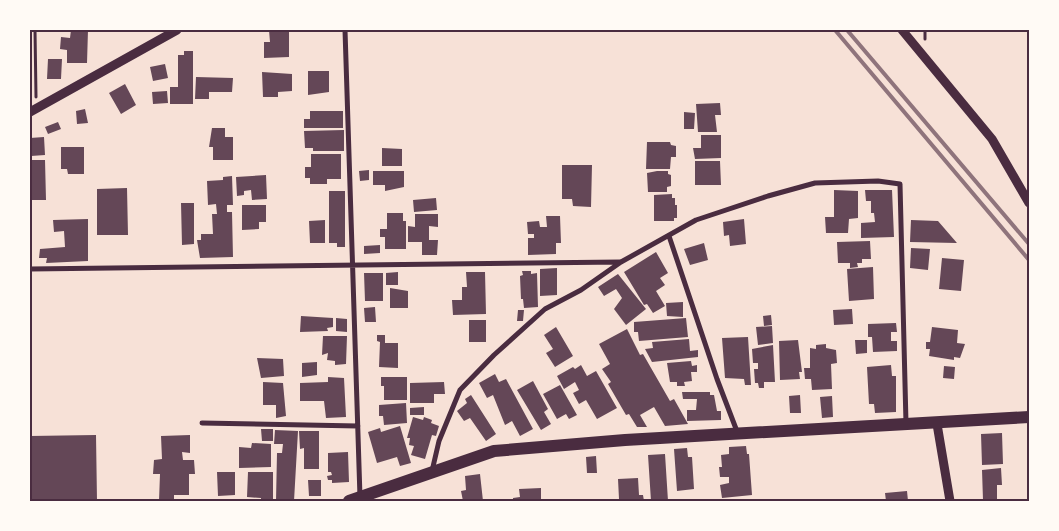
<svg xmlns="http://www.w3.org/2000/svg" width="1059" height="531" font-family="'Noto Sans',sans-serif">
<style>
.building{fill:#644757}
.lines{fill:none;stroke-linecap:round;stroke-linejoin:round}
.path{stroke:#4a2c40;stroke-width:3}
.minor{stroke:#4a2c40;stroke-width:5}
.tertiary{stroke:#4a2c40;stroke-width:9}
.primary{stroke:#4a2c40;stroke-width:12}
.rail{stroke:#8f747c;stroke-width:4}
.neatline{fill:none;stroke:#4a2c40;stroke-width:2}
</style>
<rect width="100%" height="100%" fill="#f7e1d7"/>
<path class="building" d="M71 30H88L87 63H67V50L60 49 61 37 70 38Z
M269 30H289V57L264 58V42H270Z
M184 51H193V104H170V87H178V55H184Z
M48 59H62L61 79H47Z
M165 64 168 78 153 81 150 67Z
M308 71H329V92L308 95Z
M262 72 292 74V91L278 92V97H263Z
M196 77 233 78 232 92H209V99H195Z
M125 84 136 105 121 114 109 93Z
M167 91 168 103 153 104 152 92Z
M720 103 721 115H715L717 132H698L696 104Z
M85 109 88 123 77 124 76 111Z
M310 111H343V128H304V119H310Z
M684 112 695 113 694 129H684Z
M58 122 61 129 48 134 45 127Z
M212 128H225V137H233V160H213V147H209Z
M344 130V151H313V148H305L304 131Z
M701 135H721V158L695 159 693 148H701Z
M44 137 45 155 31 156 30 138Z
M647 142H670L671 145 676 146V157H671L670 169H646Z
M61 147H84V174H68L67 169H61Z
M382 148 402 149V166H382Z
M311 154H341V179H327V184H310V178H305V167H311Z
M30 160H45L46 200H30Z
M695 161H720L721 185H695Z
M562 165H592L591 207 573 206 572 199H562Z
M369 170V180L360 181 359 171Z
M373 171H404V187L385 191V185H373Z
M657 171H668V174L671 175V186L667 187V192H648L647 173Z
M266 175 267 199 252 200 251 190 244 191V195L237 196 236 177Z
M232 176 233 205H227V212H232L233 257 200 258 197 240H201V234H213L212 214H217L216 204 208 205 207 181 223 180V177Z
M127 188 128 235H97V189Z
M834 190 858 191V218L849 219 848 233H826L825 217H834Z
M865 190H892L894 237 861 238V223L875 222 874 213H871V201H866Z
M329 191H345V247H337V243H329Z
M672 194V198H675V205H677V218H674V221H654V195Z
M436 198 437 210 414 212 413 200Z
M181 203H194V244L182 245Z
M242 205H266V222H259V229L242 230Z
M387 213H403V221H406V249H385V237H380V229H387Z
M415 214H438V227L429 226V240H438L437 255H422V242H408V226L415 227Z
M546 216H560L561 243H556V254L528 255V238H534V234H528L527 222 539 221 540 227H547Z
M88 219V261L46 263 47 258H39L40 249 65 247 64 231 54 232 53 220Z
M744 219 746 244 730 246 729 235 724 236 723 222Z
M325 220V243H310L309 221Z
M911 220 938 221 957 243 910 242Z
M870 241 871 259H862V263H857L858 267 850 268V263H838L837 242Z
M704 243 708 260 690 265 684 249Z
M380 245V253L364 254V246Z
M911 248 930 249 928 270 910 268Z
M656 252 668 273 660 278 665 285 656 291 665 306 653 313 647 304 644 305 624 272Z
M942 258 964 260 961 291 939 289Z
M873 267 874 299 849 301 847 269Z
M557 268V295L540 296V269Z
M522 271H531V274L537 273 538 307 524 308 523 299H521L520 276 523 275Z
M398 272V285H386V273Z
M466 272H485L486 314 453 315 452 300H462V287H467Z
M364 273H383V301H365Z
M618 274 646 309 626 325 614 309 622 298 616 289 604 296 598 287Z
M390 288 408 291V308H390Z
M683 302V317L667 316 666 303Z
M375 307 376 322H365L364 308Z
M852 309 853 324 834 325 833 310Z
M518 310H524L523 321H517Z
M771 315 772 325 764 326 763 316Z
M301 316 333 318V327L327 328 328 331 300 332Z
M336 318 347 319V332L336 331Z
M686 318 688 337 639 341 638 332H634V322Z
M469 320H486V342H469Z
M896 323 897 332H891V341H897V351L873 352 872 337H868V324Z
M772 326 773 343 758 345 756 327Z
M556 327 573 356 555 367 546 353 553 349 544 335Z
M932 327 958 330 957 343 965 344 960 358 954 357V360L929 356 930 349H926V342H930Z
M627 329 640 355 643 354 670 401 674 399 688 424 665 426 654 407 640 415 647 427H637L629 414 626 415 608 384 611 382 602 369 610 364 599 344Z
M377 335H385V343H398V368L379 367 380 342 377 341Z
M323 336H347L346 364 335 365V361L327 360 328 353 322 355Z
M748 337 751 385H745L744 379 725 378 722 338Z
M689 339 690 351 698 350V357L652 362 645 349 653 348 652 342Z
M798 340 802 372H799L800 379 780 380 779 341Z
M855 340H867V353L856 354Z
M826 344V348L836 350 837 363 831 364 832 389 812 390 811 379H805L804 368H810V348L816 349V345Z
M773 345 775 382H764V388H759L758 383H755L754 369H758V363H753L752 349Z
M257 358 283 359 284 376 261 378Z
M691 361 692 366 697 365V372H691L692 381 684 382 685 386H677V382H670L667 363Z
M317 362V375L302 377V363Z
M581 365 587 376 596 371 617 408 597 419 586 400 579 404 573 393 579 390 575 382 564 389 557 376 573 367 575 369Z
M891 365 892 376H896V412L875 413 874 404H869L867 367Z
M944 366 955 367 954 379 943 378Z
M495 374 499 382 506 379 533 429 520 436 512 421 505 425 493 395 487 398 479 383Z
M328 377 344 378 346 417 326 418 324 401H300V383L328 382Z
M381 377H407V400H384V386H381Z
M533 381 548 409 544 412 551 424 541 430 517 390Z
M263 382 283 383 286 416 276 418V405H263Z
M444 382 445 394H434V403H410V383Z
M560 385 577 415 569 419 566 414 557 419 543 394Z
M682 392H710V395H714L717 411H721V420L687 421V410H696L697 399H683Z
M471 395 496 434 486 441 470 418 464 421 457 411 467 403 465 399Z
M800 395 801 413H790L789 396Z
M832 396 833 417 822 418 820 397Z
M406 403 407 423 384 425 383 416H379V405Z
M424 407V415H410V408Z
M413 417 423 420 424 417 432 420 431 423 439 426 436 436 432 435 425 459 411 455 414 446 409 445 410 438H407Z
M400 426 411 463 400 466 397 457 377 463 368 432 380 428 381 432Z
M261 429H273V441H262Z
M275 430 298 431 294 501H276L277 453H282L283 444H274Z
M299 431H319V469H304V448L300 449Z
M1002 433 1003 464 982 465 981 434Z
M96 435 97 501H30V436Z
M190 435V453L182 452 183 460H194L195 474H189V495H174V501H159L160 474H153L154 460 162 459 161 436Z
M252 443 271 444V467L239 468V447L251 448Z
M746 446 747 454H749L752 495 722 498 720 485 729 483V477H720L719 467H722L721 455 729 454V447Z
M687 448 688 457H692L694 489 677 491 674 449Z
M348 452 349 482 332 483V480H328L327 476 332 475 331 472H328V453Z
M665 454 668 501H651L648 455Z
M596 456 597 473H587L586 457Z
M1001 468 1002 485H997V500H983L982 470Z
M217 472H235V495L218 496Z
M248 472H273V501H261V498L247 497Z
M480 474 483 501H463L461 491 466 490 465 476Z
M638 478 639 495H643L644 501H613L619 499 618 479Z
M308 480H321V496H309Z
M541 488V500L513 501V498L520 497 519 489Z
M907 491 908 501H886L885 493Z"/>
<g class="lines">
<path class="path" d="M35 30 36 97
M925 30V39"/>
<path class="minor" d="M345 30 360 497
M669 236 717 379 738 434
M30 269 620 262
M202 423 358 426
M432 471 439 441 460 390 494 355 545 309 581 290 621 262 696 220 768 196 815 183 878 181 900 184 906 423"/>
<path class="tertiary" d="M902 30 992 139 1029 203
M30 112 177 30
M937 424 950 501"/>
<path class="primary" d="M349 501 494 451 625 440 1029 417"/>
<path class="rail" d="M835 30 1029 260
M847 30 1029 244"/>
</g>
<rect width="1059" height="531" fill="none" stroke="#fffaf5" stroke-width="62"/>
<rect x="31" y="31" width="997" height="469" class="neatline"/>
</svg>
